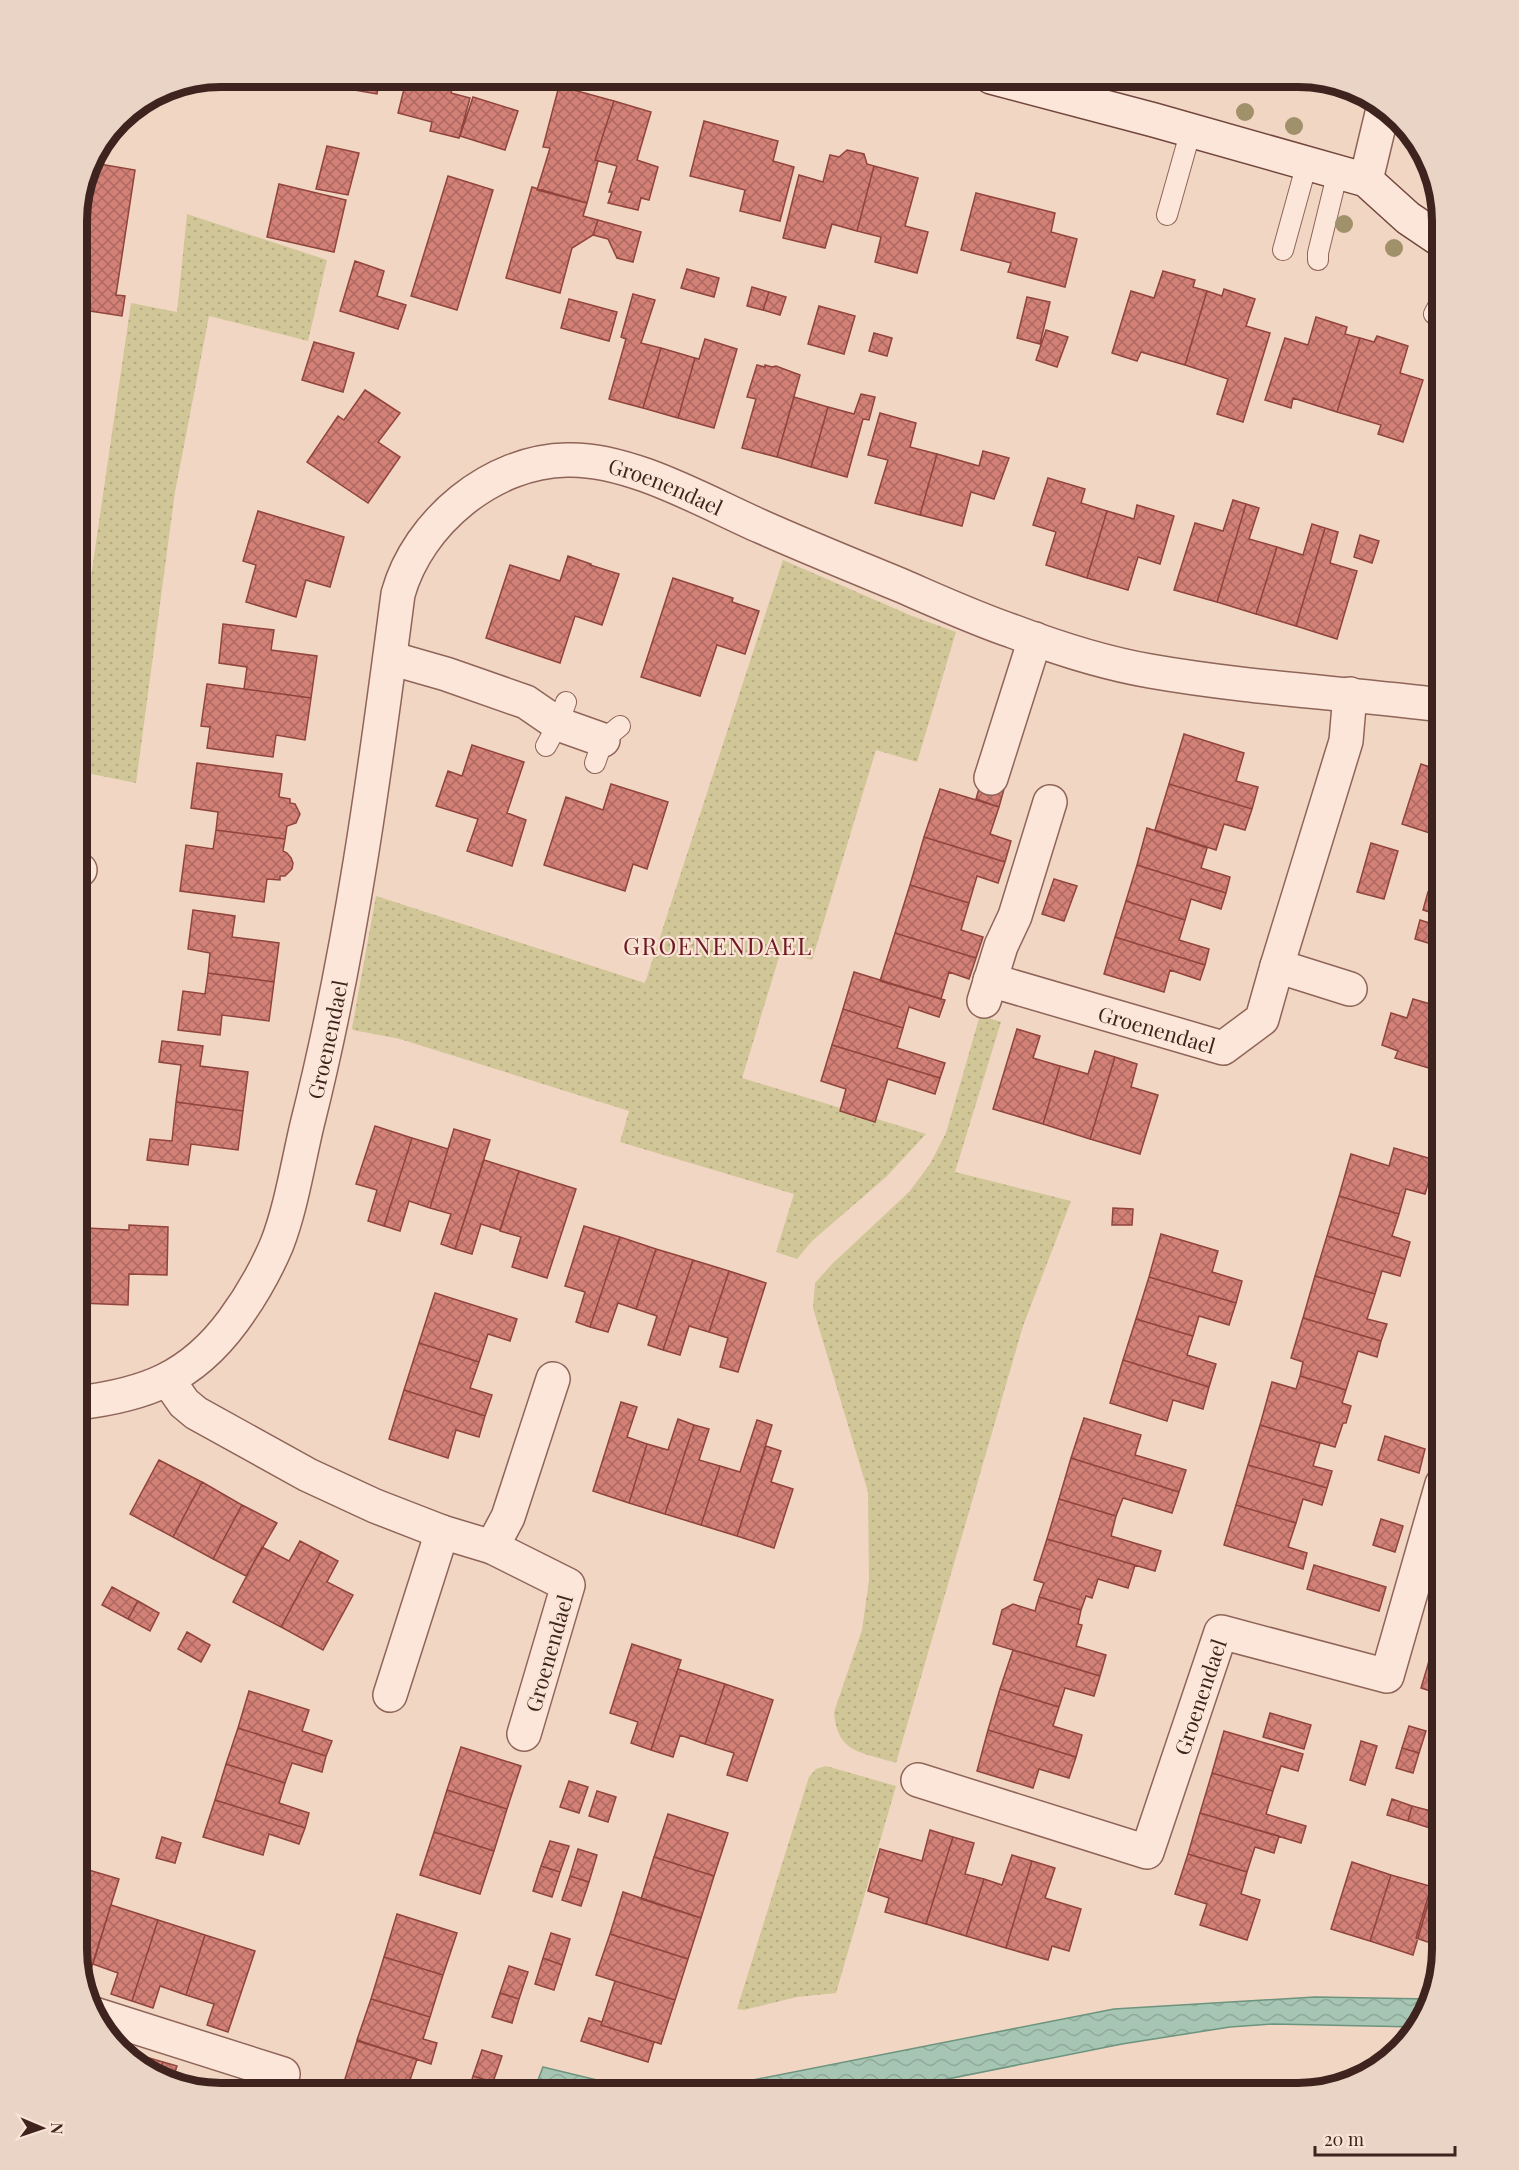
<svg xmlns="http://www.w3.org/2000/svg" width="1519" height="2170" font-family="'Playfair Display',serif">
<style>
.grass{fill:url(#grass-dots)}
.water{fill:url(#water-waves);stroke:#6c947e;stroke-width:1.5}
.building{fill:url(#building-cross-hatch);stroke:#90443c;stroke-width:1.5}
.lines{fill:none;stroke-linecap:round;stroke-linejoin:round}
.lane-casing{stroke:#8f6559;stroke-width:22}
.street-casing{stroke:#8f6559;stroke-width:36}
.secondary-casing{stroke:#71463c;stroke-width:36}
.lane{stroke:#fce6d9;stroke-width:20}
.street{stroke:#fce6d9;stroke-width:33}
.secondary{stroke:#fce6d9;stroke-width:33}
.tree{fill:#a0916b}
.labels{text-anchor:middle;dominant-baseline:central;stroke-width:4.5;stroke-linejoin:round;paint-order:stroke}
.street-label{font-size:21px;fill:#3e231e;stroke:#f9e3d5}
.quarter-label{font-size:24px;letter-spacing:1.5px;fill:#6e1922;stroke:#f9e3d5}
.rim{fill:none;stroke:#3e231e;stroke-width:8}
</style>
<defs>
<pattern id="grass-dots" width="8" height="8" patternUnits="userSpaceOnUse" patternTransform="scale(1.5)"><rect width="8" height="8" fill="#d1c697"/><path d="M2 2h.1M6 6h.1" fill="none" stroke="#b4aa82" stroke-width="1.8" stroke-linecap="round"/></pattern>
<pattern id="water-waves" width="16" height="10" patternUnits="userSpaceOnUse" patternTransform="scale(1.5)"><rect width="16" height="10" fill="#a7c5b3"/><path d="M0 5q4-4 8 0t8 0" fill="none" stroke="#91a99a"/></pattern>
<pattern id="building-cross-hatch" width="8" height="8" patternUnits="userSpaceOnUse" patternTransform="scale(1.5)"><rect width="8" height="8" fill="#d38177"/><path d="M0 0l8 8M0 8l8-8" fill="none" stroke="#ad6961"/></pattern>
</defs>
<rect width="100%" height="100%" fill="#f2d6c4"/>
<path class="grass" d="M187 214 327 260 308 341 209 316 175 492 136 783 77 771V672L131 303 177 312Z
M783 560 912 616 956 632 917 762 876 750 812 960 781 951 742 1078 926 1134 886 1177 812 1241 797 1259 776 1252 794 1194 620 1142 629 1111 400 1039 353 1030 352 1028 376 896 645 983Z
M980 1015 1001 1022 955 1172 1071 1201 1023 1326 896 1763C862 1752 837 1754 834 1712L862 1630 869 1580 868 1492 813 1308 815 1283 831 1265 909 1192 930 1164 946 1133Z
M826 1766 896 1786 836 1993 797 1997 744 2010 737 2009 809 1777 816 1769Z"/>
<path class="water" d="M1315 1997 1429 1999 1423 2021 1417 2027 1273 2024 1230 2027 1122 2044 878 2093H687L1114 2009Z
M543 2067 651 2093H533Z"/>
<path class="building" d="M295 77H338L336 87 294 80Z
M338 77H380L377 94 336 87Z
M407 77H455L451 93 470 98 459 138 430 131 432 122 398 113Z
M559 86 614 101 595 160 598 161 587 203 537 190 550 148 543 147Z
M473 97 518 111 505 150 460 136Z
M614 101 651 112 637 160 658 167 649 200 641 198 638 210 608 203 612 192H609L617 166 595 160Z
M704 121 778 141 773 161 794 167 780 221 740 211 745 190 690 176Z
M327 146 359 153 348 195 316 189Z
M847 150 864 154 867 164 874 166 857 231 832 224 825 248 783 238 799 175 823 182 830 155 839 157Z
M94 163 135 170 116 295 125 296 122 316 77 309V281Z
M874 166 918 178 905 226 928 232 917 273 875 262 881 237 857 231Z
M448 176 493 190 457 310 411 296Z
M279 184 346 200 334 252 267 237Z
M532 187 587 203 583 216 598 220 593 235 572 248 560 293 506 278Z
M976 193 1055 213 1051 232 1077 239 1065 287 1008 272 1011 263 961 250Z
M598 220 641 232 633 262 617 258 608 239 593 235Z
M355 261 384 271 377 296 406 305 398 329 340 311Z
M687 269 719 278 714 297 681 288Z
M1163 271 1195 280 1193 287 1207 291 1185 365 1141 352 1137 361 1112 353 1131 291 1154 298Z
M752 287 769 292 763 310 747 306Z
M1224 289 1255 299 1246 326 1270 333 1243 422 1217 414 1228 379 1185 365 1207 291 1222 296Z
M769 292 786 297 780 315 763 310Z
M633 294 655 300 641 343 661 348 643 408 609 399 626 339 621 337Z
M1027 297 1050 302 1040 344 1017 338Z
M569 299 617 312 609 341 561 328Z
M819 306 855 316 844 354 808 344Z
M1316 317 1347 327 1345 334 1360 338 1337 412 1293 398 1291 408 1265 400 1285 338 1308 345Z
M1046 330 1068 337 1057 367 1036 360Z
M874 333 892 338 887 356 869 351Z
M1377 336 1408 346 1400 373 1423 380 1403 442 1378 434 1381 425 1337 412 1360 338 1374 342Z
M705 339 737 349 714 428 678 418 695 358 699 359Z
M314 342 354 353 343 392 302 380Z
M661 348 695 358 678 418 643 408Z
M757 365 765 367V365L772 367 776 366 800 375 777 457 742 448 756 399 747 397Z
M365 390 400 413 378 442 400 457 368 503 307 462 338 416 344 420Z
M861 394 875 397 869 420 863 419 847 477 811 467 828 407 854 414Z
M794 397 828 407 811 467 777 457Z
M880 413 916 423 910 447 937 454 920 515 875 503 888 460 868 455Z
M983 451 1009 458 994 499 971 492 962 526 920 515 937 454 979 466Z
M1048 478 1085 489 1081 503 1107 511 1087 578 1046 565 1056 532 1033 525Z
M1233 500 1246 504 1217 602 1174 590 1195 523 1223 531Z
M1246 504 1259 508 1249 539 1277 547 1256 614 1217 602Z
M1137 505 1174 516 1160 564 1138 557 1128 590 1087 578 1107 511 1134 519Z
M258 511 344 537 330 587 306 580 296 617 246 602 256 565 243 561Z
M1312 524 1325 528 1296 626 1256 614 1277 547 1303 555Z
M1325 528 1338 532 1330 563 1357 571 1337 639 1296 626Z
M1360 535 1379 541 1372 563 1354 557Z
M568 556 591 564 590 565 619 574 602 625 575 616 560 663 486 638 510 565 560 581Z
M673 578 733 598 732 602 759 611 745 654 717 645 700 696 641 677Z
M223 624 274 630 271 650 317 656 311 698 244 689 247 667 219 663Z
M207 684 311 698 305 740 276 735 273 757 207 748 210 727 201 726Z
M1184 734 1244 753 1236 781 1258 787 1252 809 1169 784Z
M472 745 524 762 507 813 526 820 512 866 467 851 478 819 436 806 448 771 462 776Z
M197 763 282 774 279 797 290 799V803L295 804 300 814 296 823 287 826 285 839 216 830 218 812 191 808Z
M1421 764 1442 771V837L1402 824Z
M981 782 1004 789 999 807 976 799Z
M611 784 668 802 647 869 633 864 625 891 544 865 566 797 603 810Z
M1169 784 1252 809 1245 830 1224 824 1216 850 1155 830Z
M940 789 999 807 990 834 1011 841 1005 862 924 837Z
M1147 828 1207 848 1201 868 1230 877 1226 893 1137 865Z
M216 830 285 839 283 851 287 853 291 858 293 863 292 869 285 876H280V880L267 879 264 902 180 891 186 845 213 849Z
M924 837 1005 862 998 883 977 876 969 903 910 885Z
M1371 843 1398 851 1384 899 1357 892Z
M1137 865 1226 893 1221 909 1191 899 1185 920 1126 901Z
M1054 879 1077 886 1064 921 1042 914Z
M910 885 969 903 961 930 983 937 976 958 895 933Z
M1428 892 1442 896V916L1423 910Z
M1126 901 1185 920 1179 940 1209 949 1205 965 1115 937Z
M193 910 235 916 232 937 279 943 274 982 208 973 210 953 188 949Z
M1420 920 1442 927 1441 947 1415 939Z
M895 933 976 958 969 979 949 972 941 999 880 981Z
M1115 937 1205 965 1200 980 1170 970 1164 992 1104 974Z
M854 972 945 1000 939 1017 909 1007 903 1028 843 1009Z
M208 973 274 982 269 1021 222 1015 220 1035 178 1030 183 991 205 994Z
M1442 989V1059L1439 1071 1395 1058 1398 1051 1382 1045 1391 1013 1407 1018 1413 999 1437 1006Z
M843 1009 903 1028 897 1048 945 1063 940 1078 832 1045Z
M1017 1029 1040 1036 1033 1058 1060 1066 1043 1124 993 1109Z
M162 1041 203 1046 200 1066 248 1072 243 1111 176 1102 181 1065 159 1062Z
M832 1045 940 1078 935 1094 888 1079 875 1122 840 1111 846 1089 821 1081Z
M1095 1051 1115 1057 1090 1139 1043 1124 1060 1066 1088 1074Z
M1115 1057 1137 1064 1131 1087 1158 1095 1140 1154 1090 1139Z
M176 1102 243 1111 238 1150 191 1144 188 1165 147 1160 150 1139 172 1141Z
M375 1126 412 1138 384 1226 368 1221 377 1190 356 1184Z
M454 1129 490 1140 455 1249 441 1244 451 1214 430 1208Z
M412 1138 448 1149 430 1208 409 1201 400 1231 384 1226Z
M1394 1148 1435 1160 1425 1194 1406 1189 1399 1214 1339 1196 1351 1154 1389 1166Z
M484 1160 519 1171 500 1230 481 1224 472 1254 455 1249Z
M519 1171 576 1189 547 1278 512 1267 521 1237 500 1231Z
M1339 1196 1399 1214 1392 1236 1410 1242 1405 1259 1327 1236Z
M1113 1208 1133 1209 1132 1225H1112Z
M77 1209H88L86 1228 129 1230V1225L168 1227 167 1275 129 1274 128 1305 80 1303 81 1258H77Z
M584 1226 620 1237 590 1327 576 1322 585 1292 565 1286Z
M1161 1234 1218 1251 1212 1272 1242 1281 1236 1303 1149 1277Z
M1327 1236 1405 1259 1400 1276 1382 1271 1375 1294 1315 1276Z
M620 1237 656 1249 636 1309 618 1303 608 1332 590 1327Z
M656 1249 693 1260 663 1350 648 1345 657 1316 636 1309Z
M693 1260 729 1271 709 1332 689 1326 680 1355 663 1350Z
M729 1271 766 1283 738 1372 720 1367 728 1338 709 1332Z
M1315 1276 1375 1294 1367 1319 1387 1324 1381 1341 1303 1318Z
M1149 1277 1236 1303 1229 1325 1199 1316 1193 1336 1136 1319Z
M435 1293 517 1319 510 1341 488 1334 479 1362 419 1343Z
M1303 1318 1381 1341 1377 1357 1358 1351 1346 1390 1300 1376 1303 1362 1291 1358Z
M1136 1319 1193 1336 1187 1355 1216 1364 1209 1387 1123 1360Z
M419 1343 479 1362 470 1388 492 1395 485 1416 404 1390Z
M1123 1360 1209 1387 1203 1409 1173 1400 1167 1421 1110 1403Z
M1300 1376 1346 1390 1342 1403 1351 1406 1346 1423H1343L1335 1447 1260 1425 1272 1382 1296 1389Z
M404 1390 485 1416 479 1437 456 1430 448 1458 389 1439Z
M621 1402 637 1407 627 1437 647 1444 629 1503 593 1491Z
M1084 1418 1141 1435 1135 1455 1186 1470 1179 1492 1071 1458Z
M678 1419 694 1425 665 1514 629 1503 647 1444 668 1450Z
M757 1420 772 1425 737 1536 701 1525 720 1466 740 1472Z
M694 1425 709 1429 699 1460 720 1466 701 1525 665 1514Z
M1260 1425 1320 1443 1313 1466 1332 1471 1327 1488 1248 1465Z
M1385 1436 1425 1449 1419 1473 1378 1460Z
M766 1446 781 1451 771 1482 793 1489 774 1548 737 1536Z
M1071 1458 1179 1492 1172 1513 1123 1498 1116 1516 1059 1499Z
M159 1460 202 1482 173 1537 130 1514Z
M1248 1465 1327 1488 1322 1505 1303 1499 1296 1523 1236 1505Z
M202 1482 242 1505 213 1559 173 1537Z
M1059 1499 1116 1516 1111 1536 1161 1551 1155 1571 1047 1539Z
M242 1505 277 1523 246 1576 213 1559Z
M1236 1505 1296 1523 1288 1547 1307 1553 1303 1569 1224 1545Z
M1381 1519 1403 1526 1395 1552 1373 1545Z
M1047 1539 1135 1565 1128 1588 1098 1579 1092 1598 1086 1596 1081 1610 1039 1597 1044 1583 1034 1580Z
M300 1541 321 1552 281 1627 233 1602 262 1547 289 1561Z
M321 1552 338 1561 327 1582 353 1595 323 1650 281 1627Z
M1314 1565 1386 1587 1379 1611 1307 1589Z
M112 1587 138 1601 128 1619 102 1605Z
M1039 1597 1081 1610 1078 1624 1082 1625 1076 1646 1106 1655 1100 1676 993 1644 1002 1610 1013 1604 1035 1611Z
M138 1601 159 1613 150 1631 128 1619Z
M187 1632 210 1645 201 1662 178 1649Z
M632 1644 681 1660 651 1750 631 1743 638 1722 610 1713Z
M1433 1646 1442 1649V1673L1427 1668Z
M1013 1650 1100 1676 1094 1696 1065 1688 1059 1707 1000 1689Z
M1427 1668 1442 1673 1437 1693 1421 1688Z
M678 1669 725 1684 705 1744 680 1735 673 1757 651 1750Z
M725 1684 773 1700 747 1781 727 1775 734 1753 705 1744Z
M1000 1689 1059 1707 1053 1726 1082 1735 1076 1757 988 1730Z
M249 1691 309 1710 302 1731 332 1741 326 1756 238 1728Z
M1270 1713 1311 1725 1304 1749 1263 1737Z
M1409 1726 1426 1731 1419 1753 1402 1748Z
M238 1728 326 1756 322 1772 292 1763 285 1783 226 1764Z
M988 1730 1076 1757 1069 1778 1039 1769 1033 1788 977 1771Z
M1224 1731 1303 1754 1298 1771 1281 1766 1273 1791 1212 1773Z
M1361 1741 1377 1746 1365 1785 1350 1780Z
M461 1747 521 1766 507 1809 447 1790Z
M1402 1748 1419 1753 1413 1773 1396 1768Z
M226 1764 285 1783 279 1803 309 1813 305 1828 215 1800Z
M1212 1773 1273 1791 1266 1814 1306 1826 1301 1843 1200 1813Z
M569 1781 588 1787 579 1813 560 1807Z
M447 1790 507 1809 494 1851 434 1832Z
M597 1791 616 1797 608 1822 589 1816Z
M1392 1799 1412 1806 1408 1821 1387 1815Z
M215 1800 305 1828 299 1844 269 1834 263 1855 203 1837Z
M1412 1806 1435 1812 1430 1828 1408 1821Z
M1200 1813 1279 1836 1274 1853 1255 1847 1247 1872 1188 1854Z
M668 1814 728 1833 714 1876 654 1857Z
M930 1830 953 1837 926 1924 885 1912 889 1898 868 1891 880 1849 922 1861Z
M434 1832 494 1851 480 1894 420 1875Z
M162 1837 181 1843 175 1863 156 1858Z
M953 1837 974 1843 965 1874 984 1879 966 1936 926 1924Z
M550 1841 569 1846 560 1872 541 1866Z
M578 1849 597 1855 589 1882 570 1876Z
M1188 1854 1247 1872 1241 1894 1260 1900 1247 1940 1200 1925 1207 1904 1175 1894Z
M1012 1855 1032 1861 1006 1948 966 1936 984 1879 1002 1885Z
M654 1857 714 1876 701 1918 641 1899Z
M1032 1861 1055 1868 1045 1898 1081 1909 1069 1951 1052 1946 1048 1960 1006 1948Z
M1352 1862 1391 1875 1370 1941 1331 1929Z
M77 1866 82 1868 77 1886Z
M541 1866 560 1872 552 1897 533 1891Z
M82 1868 119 1879 91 1969 81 1965 78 1953 84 1933 77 1931V1886Z
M1436 1870 1442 1872V1947L1416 1938Z
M1391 1875 1433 1887 1413 1955 1370 1941Z
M570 1876 589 1882 581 1906 562 1900Z
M623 1892 701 1918 688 1959 610 1934Z
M111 1905 158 1920 132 2001 111 1994 118 1973 93 1964Z
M397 1914 457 1933 443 1975 384 1957Z
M158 1920 205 1935 186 1995 160 1986 153 2008 132 2001Z
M551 1933 570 1939 562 1965 543 1958Z
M610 1934 688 1959 675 2000 596 1975Z
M205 1935 255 1951 228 2032 207 2025 214 2004 186 1995Z
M384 1957 443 1975 430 2017 371 1999Z
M543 1958 562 1965 554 1990 535 1984Z
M509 1966 528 1972 519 1999 500 1993Z
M615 1981 675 2000 661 2044 601 2025Z
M500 1993 519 1999 512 2023 492 2017Z
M371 1999 430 2017 423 2039 437 2043 431 2064 357 2040Z
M589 2018 602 2022 601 2025 654 2042 648 2062 581 2041Z
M357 2041 417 2059 410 2080 426 2086 423 2093H380L344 2082Z
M482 2050 502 2056 493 2082 473 2076Z
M146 2057 163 2062 159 2077 149 2074 143 2068Z
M163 2062 177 2066 172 2081 159 2077Z
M473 2076 493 2082 490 2093H468Z"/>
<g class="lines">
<defs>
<path id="lane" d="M1167 215 1191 130
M1283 250 1307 163
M1318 260V253L1338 171
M1434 314 1442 299
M546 746 558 724 566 702
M595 763 603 740 620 726"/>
<g id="street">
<path d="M1366 180 1383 109"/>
<path d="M390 658 446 674 526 702 558 724 603 740"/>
<path d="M1350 694 1346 741 1277 966 1350 989"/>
<path d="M991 778 1035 639"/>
<path d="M77 869 80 870"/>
<path id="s1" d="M990 980 1223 1048 1262 1019 1277 966"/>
<path d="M984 1001 1001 946 1015 916 1050 802"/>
<path d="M168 1380 184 1403 196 1413 308 1475 375 1506 442 1532 492 1547 568 1585 524 1734"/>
<path id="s2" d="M77 1403C145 1395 191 1378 233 1321 250 1298 266 1270 277 1244 291 1208 298 1163 307 1125 351 951 375 772 398 594 418 522 492 461 567 460 630 458 705 502 762 527 807 547 854 566 900 585 937 601 974 618 1012 631 1057 648 1103 663 1150 671 1247 688 1345 693 1442 705"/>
<path d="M492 1547 508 1517 553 1379"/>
<path d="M390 1695 442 1532"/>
<path id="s3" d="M918 1780 1147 1852 1221 1632 1387 1676 1442 1484"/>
<path d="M94 2014 283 2074"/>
</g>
<path id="secondary" d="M991 77 1154 120 1366 180 1408 218 1442 241"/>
</defs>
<use href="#lane" class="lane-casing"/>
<use href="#street" class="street-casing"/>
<use href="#secondary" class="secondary-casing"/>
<use href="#lane" class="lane"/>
<use href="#street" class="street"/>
<use href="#secondary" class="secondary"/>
</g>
<g class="tree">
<circle cx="1245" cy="112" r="9"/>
<circle cx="1294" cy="126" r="9"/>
<circle cx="1344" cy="224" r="9"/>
<circle cx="1394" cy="248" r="9"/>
</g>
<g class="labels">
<g class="street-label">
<text stroke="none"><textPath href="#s2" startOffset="1266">Groenendael</textPath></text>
<text stroke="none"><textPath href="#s1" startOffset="174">Groenendael</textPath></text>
<text stroke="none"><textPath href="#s2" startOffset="482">Groenendael</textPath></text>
<text transform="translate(548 1653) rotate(-74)">Groenendael</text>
<text stroke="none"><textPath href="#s3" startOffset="404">Groenendael</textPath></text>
</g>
<g class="quarter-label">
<text x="718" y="945">GROENENDAEL</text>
</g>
</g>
<path d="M0 0H1519V2170H0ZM221 87H1298A134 134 0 0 1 1432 221V1949A134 134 0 0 1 1298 2083H221A134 134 0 0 1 87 1949V221A134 134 0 0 1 221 87Z" fill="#ead4c6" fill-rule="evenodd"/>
<path class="rim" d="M221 87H1298A134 134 0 0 1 1432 221V1949A134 134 0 0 1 1298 2083H221A134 134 0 0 1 87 1949V221A134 134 0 0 1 221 87Z"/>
<g transform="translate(42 2128) rotate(92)" stroke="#f9e3d5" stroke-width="4.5" paint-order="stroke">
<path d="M0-4.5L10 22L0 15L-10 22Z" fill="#3e231e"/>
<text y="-9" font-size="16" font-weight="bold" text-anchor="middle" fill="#3e231e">N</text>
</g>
<path d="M1315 2146v9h140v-9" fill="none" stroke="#3e231e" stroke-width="3"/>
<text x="1324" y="2146" font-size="18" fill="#3e231e" stroke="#f9e3d5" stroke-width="4.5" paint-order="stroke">20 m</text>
</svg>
